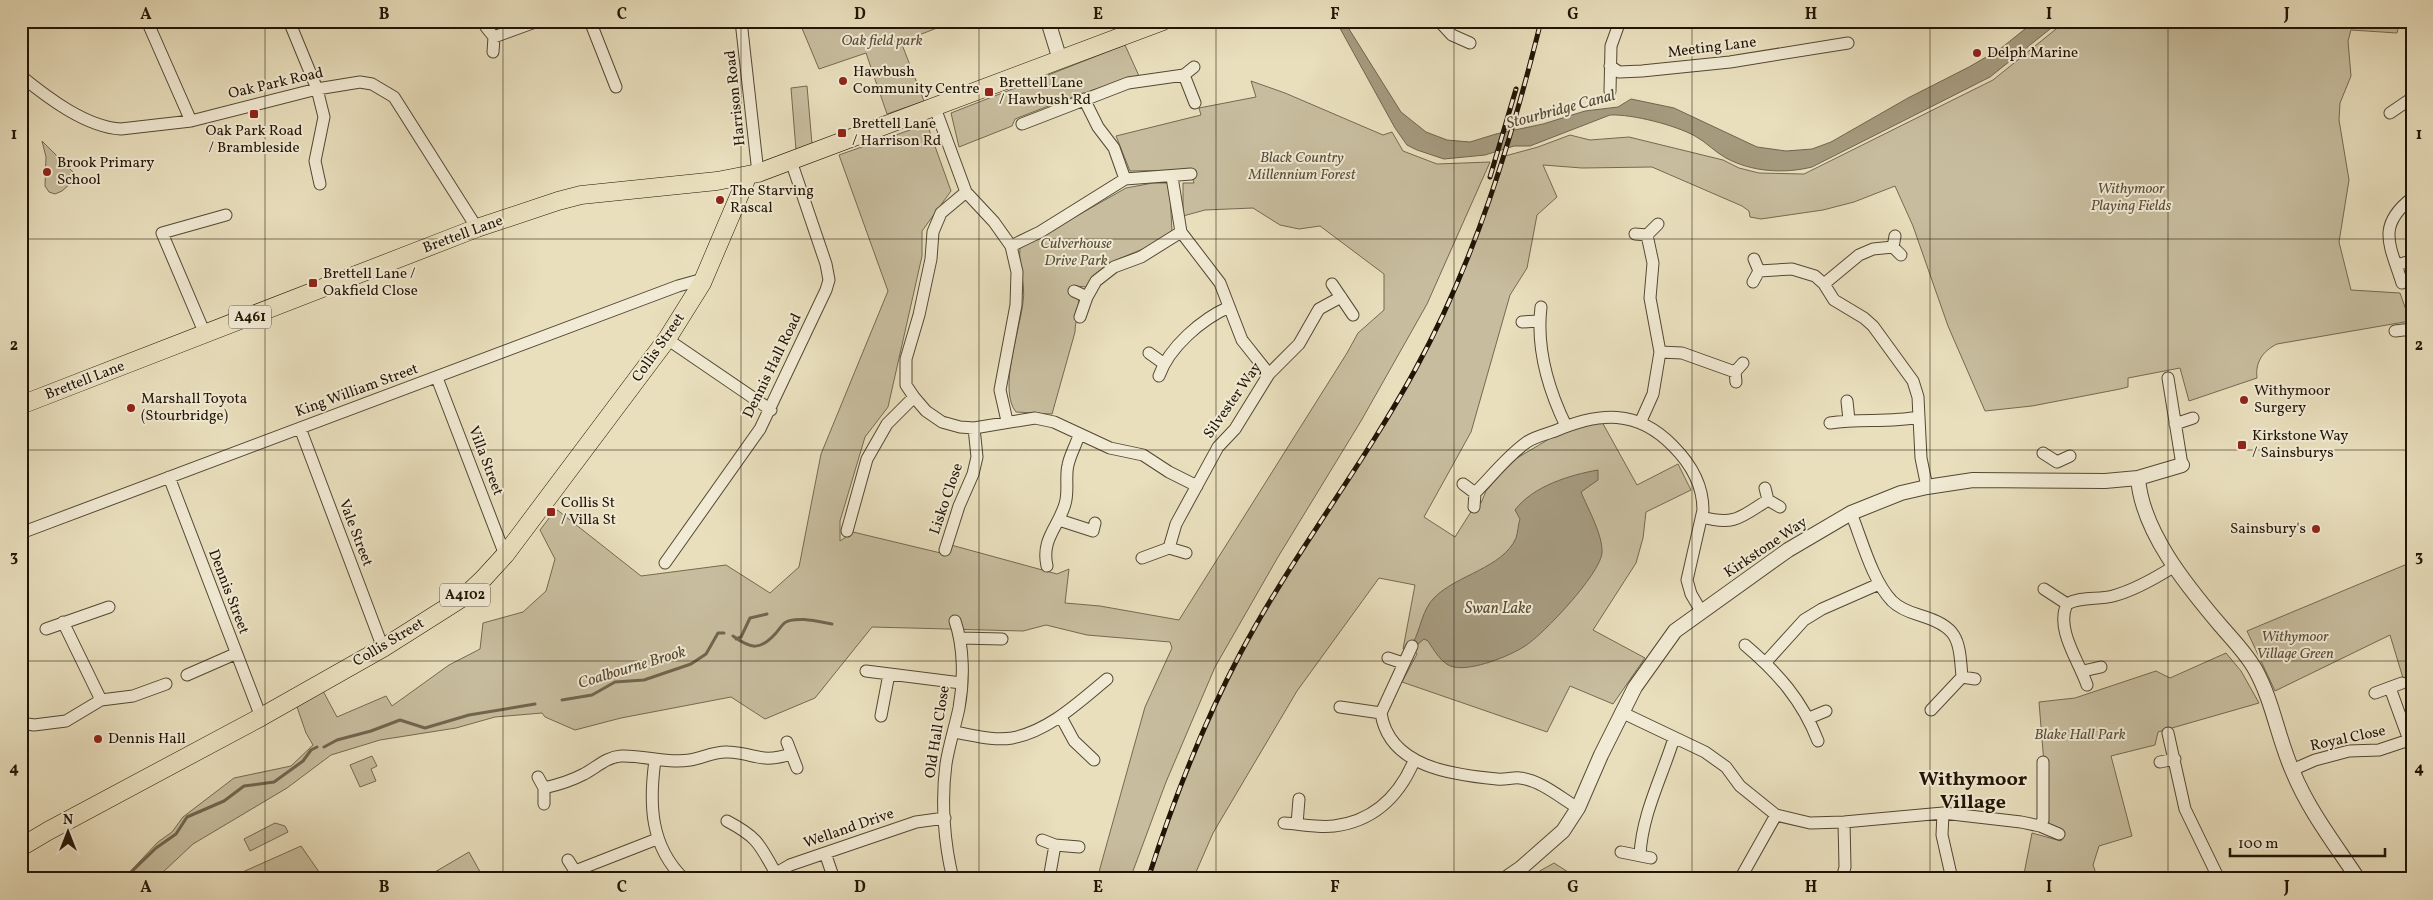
<svg xmlns="http://www.w3.org/2000/svg" width="2433" height="900" font-family="Vollkorn,serif">
<style>
.green{fill:#c7bd9e;stroke:#746952}
.water{fill:#a59a7e;stroke:#70654e}
.lines{fill:none;stroke-linecap:round;stroke-linejoin:round}
.stream{stroke:#70654e;stroke-width:3}
.minor-casing{stroke:#534833;stroke-width:13}
.tertiary-casing{stroke:#534833;stroke-width:16}
.primary-casing{stroke:#211505;stroke-width:19}
.minor{stroke:#f1ead4;stroke-width:11}
.tertiary{stroke:#f1ead4;stroke-width:14}
.primary{stroke:#e9dfbd;stroke-width:18}
.rail-casing{stroke:#211505;stroke-width:5}
.rail{stroke:#f1ead4;stroke-width:3;stroke-dasharray:9;stroke-linecap:butt}
.grid{fill:none;stroke:#211505;stroke-width:1;stroke-opacity:0.55}
.poi-dot{fill:#8f2418;stroke:#f1ead4;stroke-width:2}
.labels{text-anchor:middle;dominant-baseline:central;stroke-width:4;stroke-linejoin:round;paint-order:stroke}
.shield{fill:#f1ead4;stroke:#5f5543;stroke-width:1}
.shield-label{font-size:14px;font-weight:bold;fill:#211505}
.park-label{font-size:15px;font-style:italic;fill:#5b503b;stroke:#f1ead4}
.street-label{font-size:15px;fill:#211505;stroke:#f1ead4}
.poi-label{font-size:15px;fill:#211505;stroke:#f1ead4;text-anchor:start}
.water-label{font-size:16px;font-style:italic;fill:#564a35;stroke:#f1ead4}
.district-label{font-size:20px;font-weight:bold;fill:#211505;stroke:#f1ead4}
.neatline{fill:none;stroke:#211505;stroke-width:2}
.grid-label{font-size:16px;text-anchor:middle;font-weight:bold;fill:#211505}
</style>
<rect width="100%" height="100%" fill="#e9dfbd"/>
<filter id="stains"><feTurbulence type="fractalNoise" baseFrequency=".004" numOctaves="4"/><feColorMatrix values="0 0 0 0 .2 0 0 0 0 .09 0 0 0 0 .02 0 0 0 .5 -.17"/></filter>
<radialGradient id="worn" r=".72"><stop offset=".6" stop-color="#630" stop-opacity="0"/><stop offset="1" stop-color="#630" stop-opacity=".3"/></radialGradient>
<path class="green" d="M799 21H955L901 42 924 101 887 114 866 53 819 69Z
M2066 21H2400L2397 33 2351 30 2348 41 2351 76 2340 103 2339 120 2349 180 2339 242 2351 290 2400 293 2410 321 2277 344C2263 351 2255 362 2257 378L2189 401 2180 368 2128 378V387L2120 389 2032 406 1985 411 1948 326 1913 226 1895 186 1854 202 1823 210 1761 219 1750 217 1749 211 1742 206 1652 167 1582 168 1543 165 1557 197 1537 215 1527 268 1510 295 1471 432 1424 517 1455 537 1474 507 1481 503 1486 491 1512 461 1561 432 1602 422 1637 485 1678 464 1691 490 1646 512 1643 538 1636 563 1593 630 1645 658 1613 704 1570 686 1547 732 1402 682 1417 654 1412 646 1403 649 1415 585 1379 578 1297 691 1213 833 1193 879H1149C1169 811 1195 745 1226 682 1284 567 1362 463 1426 352 1460 291 1483 222 1505 156L1538 147 1570 135 1590 140 1629 137 1723 160 1739 168 1759 173 1804 174 1993 80Z
M1125 45 1139 76C1097 87 1056 103 1015 119L1012 126 959 147 951 113Z
M1251 81 1285 93 1383 135 1392 132 1403 151 1437 164 1490 162 1427 304 1361 421 1278 557 1215 667 1166 782 1130 879H1097L1145 707 1172 648 1170 642 1087 635 1046 625 1023 631 872 627 815 698 765 719 731 697 621 718 575 730 545 717 542 713 495 717 456 728 380 740 331 755 287 788 193 844 162 873 160 879H123L158 842 172 832 183 817 234 778 291 766 313 745 306 733 297 707 323 691 337 717 386 696 392 706 449 665 480 649 483 623 523 612 546 591 555 559 540 530 556 509 641 576 726 565 770 593 799 567 821 454 888 291 839 155 927 124 951 191 922 231V256L888 407 865 437 840 521V541L853 532 949 555 951 545 1057 574 1069 569 1065 603 1100 606 1179 620 1347 353 1358 333 1384 310V274L1320 226 1299 229 1280 225 1253 208 1205 210 1183 216V183H1194L1190 170 1130 171 1116 136 1201 115 1199 108 1256 97Z
M807 86 812 144 796 150 791 88Z
M42 141 78 177 62 191 55 194 49 192 45 186 46 157Z
M1153 183H1167L1170 193 1172 232 1155 244 1111 262 1087 287 1075 286C1074 293 1080 299 1079 306 1079 314 1075 321 1075 332L1052 414 1016 412C998 390 1020 330 1023 302 1026 285 1018 266 1020 248L1126 188Z
M2412 562V687L2406 688 2390 635 2275 691 2247 631Z
M2226 653 2241 671 2259 703 2158 732 2155 745 2111 756 2132 836 2099 846 2093 865 2098 879H2023L2032 833 2061 841 2064 832 2049 825 2039 702 2075 698 2156 671 2170 678Z
M372 756 377 766 371 769 376 781 360 787 350 765Z
M275 823 285 826 288 832 250 851 244 839Z
M301 846 324 879H227Z
M469 852 484 879H423Z
M1554 863 1579 879 1529 877Z"/>
<path class="water" d="M1336 21H1344L1401 112 1426 132 1447 140 1470 142 1496 134 1543 124 1585 111 1618 107 1631 99 1674 108 1757 147 1786 151 1812 149 1831 142 1908 98 1969 67 2000 49 2035 21H2060L1990 77 1812 167C1784 174 1752 172 1726 158 1715 152 1706 142 1695 136 1675 125 1632 114 1610 115L1530 146H1514L1485 155 1444 159 1417 150 1407 145 1395 128Z
M1598 470V480L1581 492C1588 509 1603 535 1602 553 1600 574 1544 634 1525 646 1510 656 1472 671 1454 667 1442 665 1434 650 1428 641L1424 639 1417 645 1413 643C1421 628 1422 610 1434 598 1456 575 1503 568 1516 538 1518 532 1518 525 1520 519L1515 510C1533 486 1570 475 1598 470Z"/>
<g class="lines">
<path class="stream" d="M733 636C751 649 760 651 776 633 779 630 782 624 786 622 797 616 820 622 832 624
M736 639 741 637 750 618 767 614
M562 700 592 695 615 682 644 680 691 664 706 654 718 633H724
M324 747 337 740 371 731 400 720 425 728 469 715 535 704
M124 879 156 848 176 834 187 817 224 801 244 786 274 782 303 761 311 750 317 747"/>
<defs>
<path id="minor" d="M147 21 191 121
M289 21 317 89 324 117 315 161 320 184
M590 21 616 87
M741 21 758 173
M1439 21 1452 35 1470 43
M486 27 494 37 493 52
M494 37 538 21
M1610 66 1619 72 1642 71 1730 62 1848 43
M1184 75 1195 103
M21 76C48 98 86 127 121 129L191 121 317 89 360 82 372 84 394 97 477 228
M1610 91 1611 46 1620 21
M1084 99 1098 127 1114 148 1125 179
M935 108 966 192 994 222 1011 246 1017 272 1016 305 1000 390 1007 421
M2390 113 2412 98
M1022 124 1128 83 1184 75 1194 67
M1172 177 1181 232 1220 283 1242 340 1269 374
M966 192 941 213 933 232 931 259 919 315 906 359V385L914 397 926 411 942 422 960 427 974 428 1035 418 1054 422 1110 448 1143 455 1169 472 1197 486
M1635 234 1647 235 1658 224
M1895 236 1893 247 1901 255
M1011 246 1040 232 1125 179 1191 174
M2396 265 2411 261
M1759 271 1792 269 1815 276 1824 284 1834 300 1864 318 1873 326 1913 381 1918 397 1921 458 1927 487
M1753 282 1759 271 1754 259
M2402 283C2390 245 2376 226 2412 198
M1332 284 1353 315
M1824 284 1859 255 1873 249 1893 247
M1074 291 1087 297
M1541 307C1536 349 1548 389 1566 426
M1080 317 1087 297 1096 281 1114 267 1141 257 1181 232
M1522 322 1539 321
M2395 331 2412 329
M205 334 162 233 226 215
M667 339 771 410
M1660 352 1682 353 1735 372
M1149 353 1163 363
M1159 376C1169 347 1202 319 1229 307
M437 378 505 555
M2168 378 2182 465
M1736 382 1735 372 1743 363
M1847 401 1849 420
M1640 423 1653 394 1660 352 1650 298 1653 263 1647 235
M1830 423C1860 418 1888 423 1919 417
M2175 424 2193 418
M300 428 383 648
M2043 453 2057 462 2070 456
M169 477 261 717
M1463 484 1475 493
M1765 488 1768 500 1780 507
M1474 507 1475 493C1492 476 1507 456 1527 442 1534 437 1546 434 1555 431 1599 412 1637 409 1673 446 1691 464 1703 485 1703 510L1687 580 1691 594 1701 611
M1851 513C1862 540 1872 580 1892 601 1899 608 1909 612 1919 615 1959 627 1959 639 1962 677L1931 710
M1702 517C1735 526 1741 517 1768 500
M1059 520 1093 531 1095 523
M847 531 867 459 887 424 914 397
M21 533 678 286 696 281 702 283
M1169 548 1186 553
M945 550 959 506 973 474 977 457 974 428
M1142 558 1169 548 1176 524 1218 447 1235 429 1269 374 1299 344 1319 309 1341 297
M665 563 760 429 826 290 829 280 826 264 791 161
M1047 566C1041 539 1058 528 1065 504 1069 492 1065 477 1068 465 1070 455 1076 445 1079 435
M2044 589 2067 604C2081 596 2098 600 2113 596 2135 590 2154 579 2173 567
M2067 604C2055 629 2079 661 2087 685
M63 622 101 700
M46 629 109 607
M961 638 1002 639
M1745 645C1778 673 1802 700 1818 741
M1412 646 1381 713C1389 767 1453 775 1497 779 1505 780 1513 777 1520 778 1540 780 1561 798 1578 808
M1388 658 1403 663
M1766 662 1804 620 1822 609 1879 584
M866 671 961 683
M2083 671 2101 667
M187 675 235 654
M1962 677 1975 679
M2390 688 2409 740
M2375 693 2402 683
M1340 707 1381 713
M1621 712 1705 752 1726 767 1740 786 1776 815 1810 823 1844 822 1943 813 2021 822 2040 826 2059 834
M881 716 889 674
M1061 717 1074 741 1094 760
M1809 718 1826 711
M21 723 34 725 66 721 101 700 133 696 166 684
M954 732C973 735 993 741 1012 738 1049 731 1079 702 1107 679
M2168 733 2185 809 2219 879
M787 742 797 768
M655 760C649 804 650 846 684 879
M2160 762 2175 759
M2292 770 2315 760 2349 751 2379 750 2412 739
M538 777 544 788V804
M544 788C557 785 571 781 584 774 596 768 606 757 621 756 644 755 667 764 690 760 703 758 714 751 728 752 756 753 759 764 791 754
M1943 813 1942 835 1952 879
M727 821C757 837 759 843 775 872
M1284 823C1301 824 1318 828 1334 826 1374 821 1399 796 1414 761
M1297 824 1299 799
M2040 826 2043 820V762
M1042 840 1055 845 1079 847
M1621 852 1651 858
M825 853 834 879
M1640 855C1642 814 1662 777 1674 738
M568 860 575 871V879
M575 871 657 839
M766 879 790 865 916 822 945 818
M953 879C944 843 941 801 946 764 949 745 955 727 959 708 964 681 964 647 955 621
M1049 879 1055 845
M1740 879 1776 815
M1842 879 1845 867 1844 822"/>
<path id="tertiary" d="M1048 21 1060 60
M2138 478C2142 531 2186 585 2220 625 2232 639 2246 653 2255 669 2273 701 2278 739 2293 772 2309 811 2335 844 2358 879
M1505 879 1521 868 1563 831 1578 808 1601 755 1635 687 1675 631 1788 550 1851 513 1901 493 1927 487 1973 480 2105 481 2138 478 2182 465"/>
<path id="primary" d="M21 405 477 228 558 201 581 195 717 181 758 173 1163 21
M21 847 48 831 261 717 383 648 443 610 465 596 483 579 505 555 667 339 702 283 748 175"/>
</defs>
<use href="#minor" class="minor-casing"/>
<use href="#tertiary" class="tertiary-casing"/>
<use href="#primary" class="primary-casing"/>
<use href="#minor" class="minor"/>
<use href="#tertiary" class="tertiary"/>
<use href="#primary" class="primary"/>
<defs>
<path id="rail" d="M1490 177 1516 89
M1148 879C1173 801 1202 726 1240 654 1292 556 1362 467 1415 370 1475 261 1511 142 1541 21"/>
</defs>
<use href="#rail" class="rail-casing"/>
<use href="#rail" class="rail"/>
</g>
<path class="grid" d="M265 21V879M503 21V879M741 21V879M979 21V879M1216 21V879M1454 21V879M1692 21V879M1930 21V879M2168 21V879M21 239H2412M21 450H2412M21 661H2412"/>
<g class="poi-dot">
<circle cx="1977" cy="53" r="5"/>
<circle cx="843" cy="81" r="5"/>
<rect x="984" y="87" width="10" height="10" rx="2.5"/>
<rect x="249" y="109" width="10" height="10" rx="2.5"/>
<rect x="837" y="128" width="10" height="10" rx="2.5"/>
<circle cx="47" cy="172" r="5"/>
<circle cx="720" cy="200" r="5"/>
<rect x="308" y="278" width="10" height="10" rx="2.5"/>
<circle cx="2244" cy="400" r="5"/>
<circle cx="131" cy="408" r="5"/>
<rect x="2237" y="440" width="10" height="10" rx="2.5"/>
<rect x="546" y="507" width="10" height="10" rx="2.5"/>
<circle cx="2316" cy="529" r="5"/>
<circle cx="98" cy="739" r="5"/>
</g>
<g class="labels">
<g class="shield">
<rect x="229" y="305.5" width="42" height="23" rx="4"/>
<rect x="440" y="583.5" width="50" height="23" rx="4"/>
</g>
<g class="shield-label">
<text x="250" y="317">A461</text>
<text x="465" y="595">A4102</text>
</g>
<g class="park-label">
<text x="882" y="41">Oak field park</text>
<text x="1302" y="158">Black Country<tspan x="1302" dy="17">Millennium Forest</tspan></text>
<text x="2131" y="189">Withymoor<tspan x="2131" dy="17">Playing Fields</tspan></text>
<text x="1076" y="244">Culverhouse<tspan x="1076" dy="17">Drive Park</tspan></text>
<text x="2295" y="637">Withymoor<tspan x="2295" dy="17">Village Green</tspan></text>
<text x="2080" y="735">Blake Hall Park</text>
</g>
<g class="street-label">
<text transform="translate(1712 48) rotate(-7)">Meeting Lane</text>
<text transform="translate(276 84) rotate(-13)">Oak Park Road</text>
<text transform="translate(736 98) rotate(-96)">Harrison Road</text>
<text transform="translate(463 235) rotate(-20)">Brettell Lane</text>
<text transform="translate(659 348) rotate(-55)">Collis Street</text>
<text transform="translate(773 366) rotate(-64)">Dennis Hall Road</text>
<text transform="translate(85 381) rotate(-21)">Brettell Lane</text>
<text transform="translate(357 391) rotate(-20)">King William Street</text>
<text transform="translate(1233 401) rotate(-55)">Silvester Way</text>
<text transform="translate(485 461) rotate(69)">Villa Street</text>
<text transform="translate(947 499) rotate(-71)">Lisko Close</text>
<text transform="translate(355 533) rotate(69)">Vale Street</text>
<text transform="translate(1766 548) rotate(-34)">Kirkstone Way</text>
<text transform="translate(228 592) rotate(69)">Dennis Street</text>
<text transform="translate(389 643) rotate(-31)">Collis Street</text>
<text transform="translate(938 732) rotate(-81)">Old Hall Close</text>
<text transform="translate(2348 739) rotate(-12)">Royal Close</text>
<text transform="translate(849 829) rotate(-19)">Welland Drive</text>
</g>
<g class="poi-label">
<text x="1987" y="53">Delph Marine</text>
<text x="853" y="72">Hawbush<tspan x="853" dy="17">Community Centre</tspan></text>
<text x="999" y="83">Brettell Lane<tspan x="999" dy="17">/ Hawbush Rd</tspan></text>
<text x="852" y="124">Brettell Lane<tspan x="852" dy="17">/ Harrison Rd</tspan></text>
<text x="254" y="131" text-anchor="middle">Oak Park Road<tspan x="254" dy="17">/ Brambleside</tspan></text>
<text x="57" y="163">Brook Primary<tspan x="57" dy="17">School</tspan></text>
<text x="730" y="191">The Starving<tspan x="730" dy="17">Rascal</tspan></text>
<text x="323" y="274">Brettell Lane /<tspan x="323" dy="17">Oakfield Close</tspan></text>
<text x="2254" y="391">Withymoor<tspan x="2254" dy="17">Surgery</tspan></text>
<text x="141" y="399">Marshall Toyota<tspan x="141" dy="17">(Stourbridge)</tspan></text>
<text x="2252" y="436">Kirkstone Way<tspan x="2252" dy="17">/ Sainsburys</tspan></text>
<text x="561" y="503">Collis St<tspan x="561" dy="17">/ Villa St</tspan></text>
<text x="2306" y="529" text-anchor="end">Sainsbury's</text>
<text x="108" y="739">Dennis Hall</text>
</g>
<g class="water-label">
<text transform="translate(1561 110) rotate(-15)">Stourbridge Canal</text>
<text x="1498" y="609">Swan Lake</text>
<text transform="translate(632 668) rotate(-17)">Coalbourne Brook</text>
</g>
<g class="district-label">
<text x="1973" y="780">Withymoor<tspan x="1973" dy="23">Village</tspan></text>
</g>
</g>
<rect width="2433" height="900" fill="none" stroke="#e9dfbd" stroke-width="55"/>
<g transform="translate(68 832)" stroke="#f1ead4" stroke-width="4" paint-order="stroke">
<path d="M0-4L9 19L0 12L-9 19Z" fill="#211505"/>
<text y="-8" font-size="14" font-weight="bold" text-anchor="middle" fill="#211505">N</text>
</g>
<path d="M2230 848v8h155v-8" fill="none" stroke="#211505" stroke-width="2.5"/>
<text x="2238" y="848" font-size="15" fill="#211505" stroke="#f1ead4" stroke-width="4" paint-order="stroke">100 m</text>
<rect x="28" y="28" width="2378" height="844" class="neatline"/>
<g class="grid-label">
<text x="146" y="19">A</text>
<text x="384" y="19">B</text>
<text x="622" y="19">C</text>
<text x="860" y="19">D</text>
<text x="1098" y="19">E</text>
<text x="1335" y="19">F</text>
<text x="1573" y="19">G</text>
<text x="1811" y="19">H</text>
<text x="2049" y="19">I</text>
<text x="2287" y="19">J</text>
<text x="14" y="139">1</text>
<text x="2419" y="139">1</text>
<text x="14" y="350">2</text>
<text x="2419" y="350">2</text>
<text x="14" y="561">3</text>
<text x="2419" y="561">3</text>
<text x="14" y="773">4</text>
<text x="2419" y="773">4</text>
<text x="146" y="892">A</text>
<text x="384" y="892">B</text>
<text x="622" y="892">C</text>
<text x="860" y="892">D</text>
<text x="1098" y="892">E</text>
<text x="1335" y="892">F</text>
<text x="1573" y="892">G</text>
<text x="1811" y="892">H</text>
<text x="2049" y="892">I</text>
<text x="2287" y="892">J</text>
</g>
<rect width="100%" height="100%" filter="url(#stains)"/>
<rect width="100%" height="100%" fill="url(#worn)"/>
</svg>
